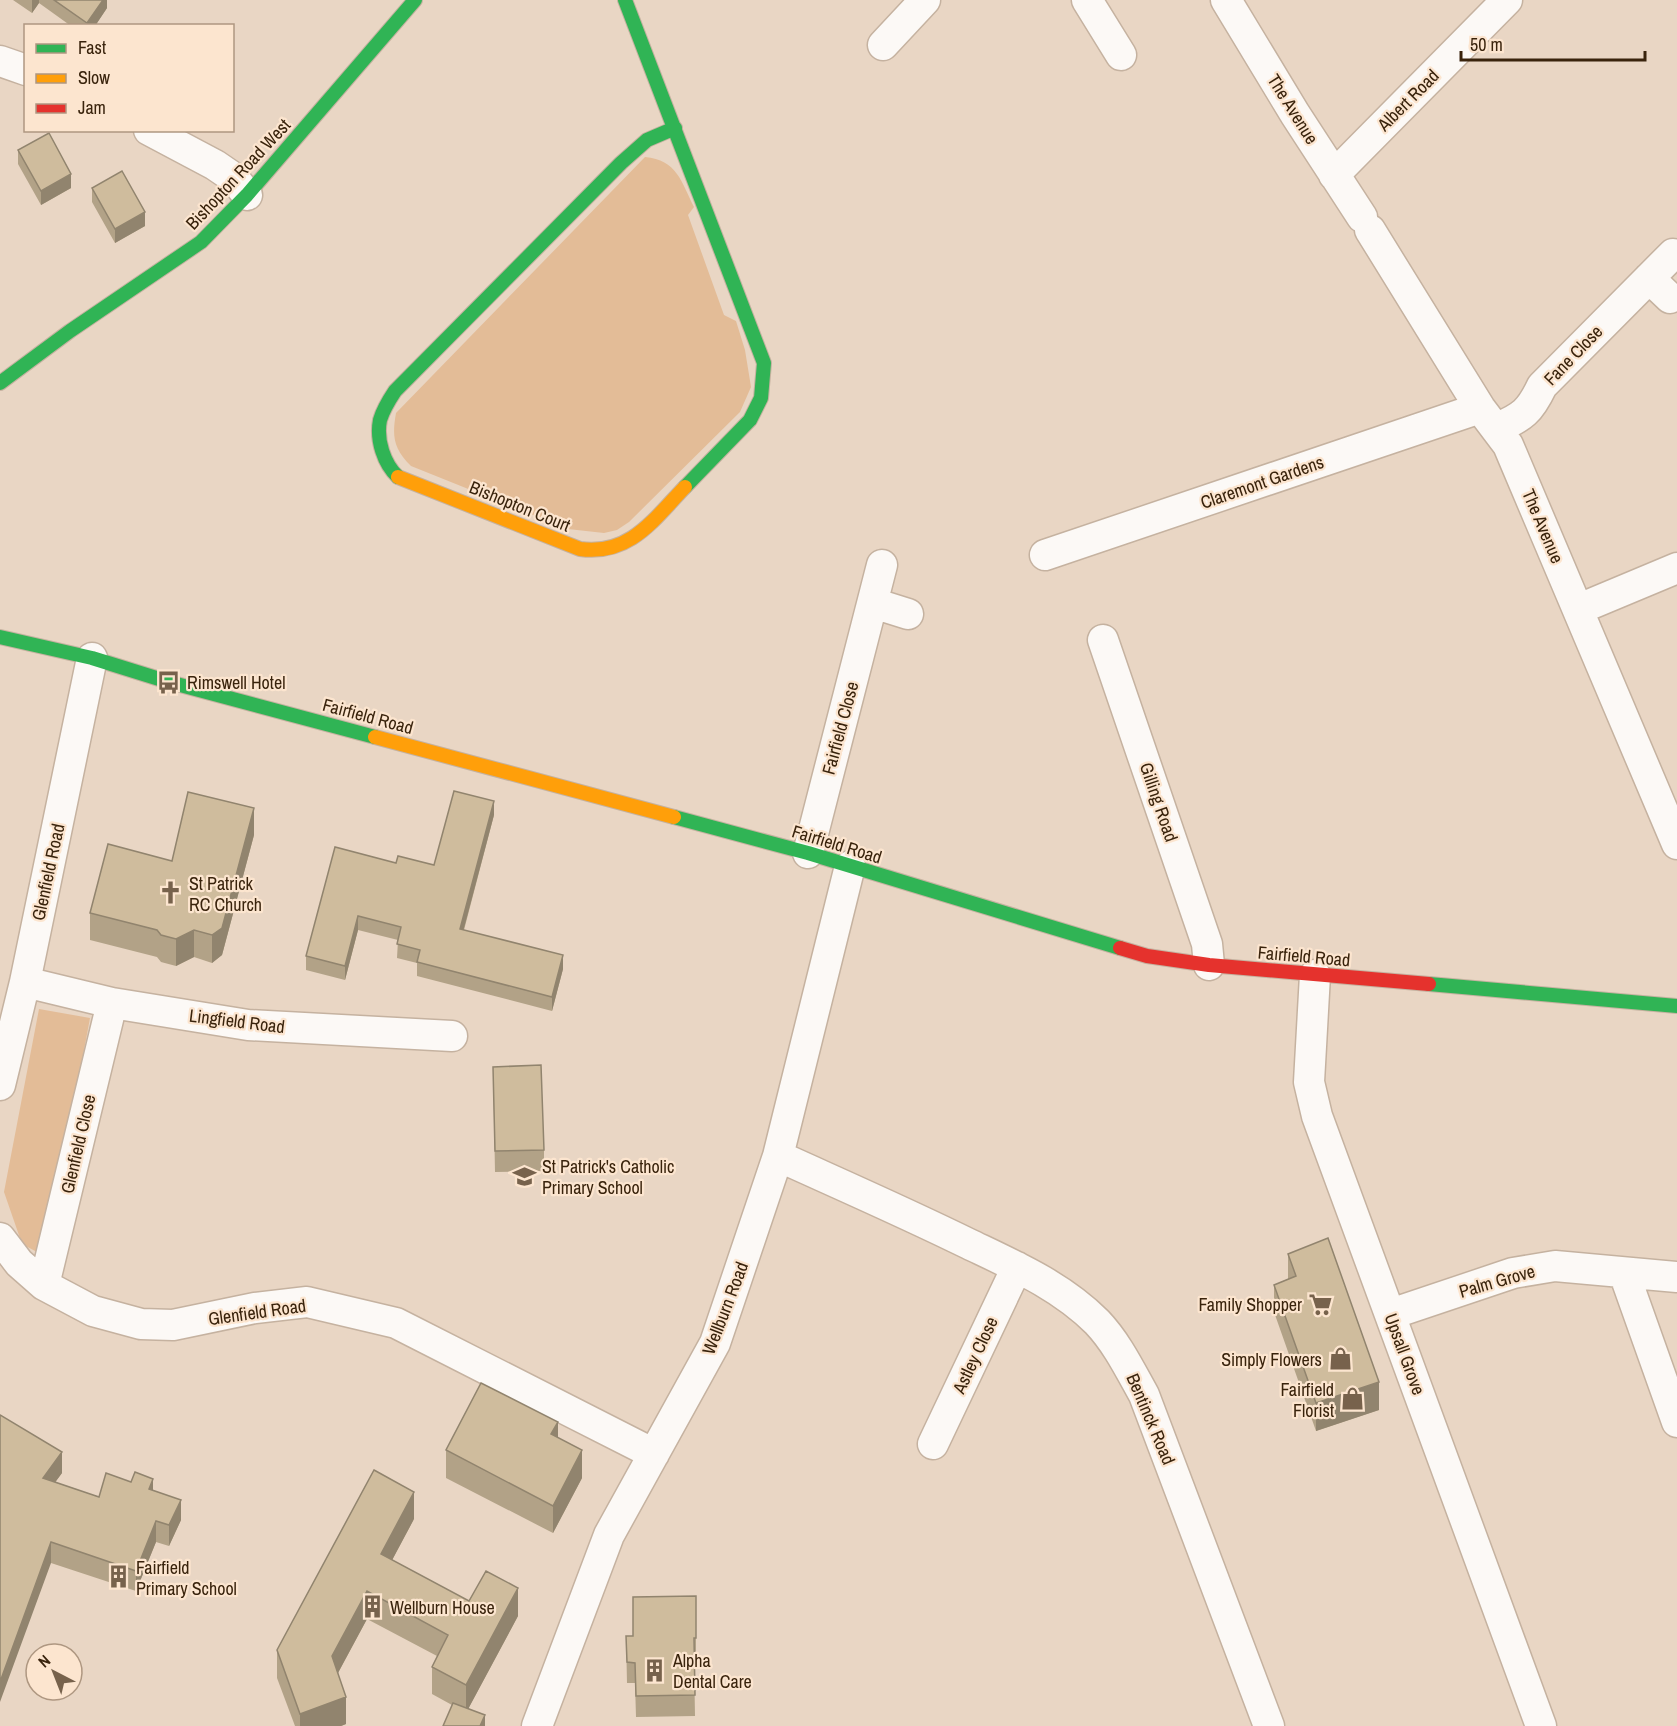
<svg xmlns="http://www.w3.org/2000/svg" width="1677" height="1726" font-family="'Archivo Narrow',sans-serif">
<style>
.grass{fill:#e3bc97}
.lines{fill:none;stroke-linecap:round;stroke-linejoin:round}
.street-casing{stroke:#c5b2a0;stroke-width:33}
.fast-casing{stroke:#c5b2a0;stroke-width:16}
.slow-casing{stroke:#c5b2a0;stroke-width:16}
.jam-casing{stroke:#c5b2a0;stroke-width:16}
.street{stroke:#fcf9f6;stroke-width:30}
.fast{stroke:#30b455;stroke-width:14}
.slow{stroke:#ff9f0a;stroke-width:14}
.jam{stroke:#e5322d;stroke-width:14}
.wall{fill:#b2a287}
.shaded-wall{fill:#91846e}
.building{fill:#cfbc9d;stroke:#91846e;stroke-width:1.5}
.labels{text-anchor:middle;dominant-baseline:central;stroke-width:4.5;stroke-linejoin:round;paint-order:stroke}
.street-label{font-size:18px;fill:#39230c;stroke:#fce5cf}
.poi-label{font-size:18px;fill:#39230c;stroke:#fce5cf;text-anchor:start}
</style>
<rect width="100%" height="100%" fill="#e9d6c4"/>
<path class="grass" d="M645 157C677 160 681 181 694 207L688 215 724 315 736 321 745 350 751 387 740 412 629 522 617 530 604 533 568 529 411 466C393 448 392 436 396 413Z
M39 1009 90 1018 48 1244 37 1252 22 1244 4 1192Z"/>
<g class="lines">
<defs>
<path id="street" d="M1087 0 1121 55
M1226 0 1295 114 1362 217
M883 45 925 0
M0 61 26 70
M149 130 215 165 234 178 247 195
M1334 175 1507 0
M1370 230 1480 408 1508 445 1677 844
M1649 278 1670 298
M1497 428C1523 417 1530 411 1542 386L1673 254
M1045 555 1480 408
M873 603 908 614
M1579 609 1677 568
M1103 640 1207 944 1209 965
M808 853 882 565
M1315 975 1309 1082 1317 1116 1541 1726
M25 982 112 1003 248 1025 452 1036
M0 1085 25 982 92 658
M778 1156C842 1185 906 1213 969 1244 1015 1266 1061 1286 1097 1322 1117 1343 1130 1370 1144 1395L1269 1726
M0 1238 19 1263 44 1285 93 1311 141 1324 173 1325 255 1308 307 1302 396 1323 654 1454
M1624 1273 1677 1422
M44 1285 112 1003
M1391 1314 1513 1273 1555 1266 1677 1277
M933 1444 1017 1267
M537 1726 609 1535 715 1343 778 1156 850 866"/>
<path id="fast" d="M625 0 764 363 761 398 750 420 685 487
M0 383 70 331 201 242 247 195 415 0
M398 477C384 464 376 440 380 420 383 410 389 400 395 391L621 163 647 140 675 128
M0 637 92 658 169 682 375 737
M674 817 808 853 1120 948
M1429 984 1677 1006"/>
<path id="slow" d="M398 477 580 549C630 556 654 519 685 487
M375 737 674 817"/>
<path id="jam" d="M1120 948 1147 956 1209 965 1429 984"/>
</defs>
<use href="#street" class="street-casing"/>
<use href="#fast" class="fast-casing"/>
<use href="#slow" class="slow-casing"/>
<use href="#jam" class="jam-casing"/>
<use href="#street" class="street"/>
<use href="#fast" class="fast"/>
<use href="#slow" class="slow"/>
<use href="#jam" class="jam"/>
</g>
<path class="wall" d="M13 0H107V8L95 26H71L39 3 32 13Z
M18 150 71 188 41 205 18 164Z
M92 188 145 226 115 243 92 202Z
M494 815 464 930 563 969 552 1011 417 976V963L397 958 398 940 358 930 345 980 306 970V956L396 863 434 865Z
M254 835 222 955 212 963 194 957 176 966 161 962 157 957 90 940V913L172 861Z
M493 1067 544 1150V1171L495 1172Z
M1288 1254 1379 1410 1316 1431 1274 1312V1285L1288 1279Z
M0 1415 62 1473 55 1482 99 1497 153 1491 181 1520 169 1546 156 1542 136 1591 51 1563Z
M558 1438 582 1478 553 1533 446 1478V1450Z
M414 1519 392 1560 469 1601 518 1616 468 1709 485 1726 452 1705 432 1694V1667L437 1656 367 1619 338 1673 346 1724 341 1726H295L277 1678V1650Z
M696 1596V1659H694L695 1716 636 1717 635 1683H627L626 1636H633Z"/>
<path class="shaded-wall" d="M32 0H39V3L32 13Z
M103 0H107V8L95 26H87V23Z
M71 174V188L41 205V191Z
M145 212V226L115 243V229Z
M494 801V815L460 943V929Z
M254 808V835L222 955 212 963V935Z
M358 916V930L345 980V966Z
M194 930V957L176 966V939Z
M563 955V969L552 1011V997Z
M1379 1382V1410L1316 1431V1403Z
M558 1422V1449L551 1434Z
M582 1450V1478L553 1533V1506Z
M62 1452V1473L43 1499V1478Z
M153 1479V1500L149 1489Z
M414 1492V1519L381 1581V1554Z
M181 1500V1520L169 1546V1525Z
M156 1521V1542L136 1591V1571Z
M51 1542V1563L0 1702V1682Z
M518 1588V1616L466 1713V1685Z
M367 1591V1619L332 1684V1656Z
M346 1697V1724L341 1726H300V1714Z
M485 1715V1726H480Z"/>
<path class="building" d="M54 0H103L87 23Z
M49 133 71 174 41 191 18 150Z
M122 171 145 212 115 229 92 188Z
M454 791 494 801 460 929 563 955 552 997 417 962 420 950 397 944 401 927 358 916 345 966 306 956 335 847 396 863 398 856 434 865Z
M188 792 254 808 222 928 212 935 194 930 176 939 161 935 157 930 90 913 108 844 172 861Z
M541 1065 544 1150 495 1151 493 1067Z
M1328 1238 1379 1382 1316 1403 1274 1285 1296 1276 1288 1254Z
M481 1383 558 1422 551 1434 582 1450 553 1506 446 1450Z
M0 1415 62 1452 43 1478 99 1497 106 1473 131 1482 135 1472 153 1479 149 1489 181 1500 169 1525 156 1521 136 1571 51 1542 0 1682Z
M374 1470 414 1492 381 1554 469 1601 486 1571 518 1588 466 1685 432 1667 448 1635 367 1591 332 1656 346 1697 300 1714 277 1650Z
M696 1596V1638H694L695 1695 636 1696 635 1663 627 1662 626 1636H633V1597Z
M453 1703 485 1715 480 1726H443Z"/>
<defs>
<symbol id="bus-bare" viewBox="-9 -9 18 18"><path d="M-5-6H5V4H4V6H2V4H-2V6H-4V4H-5ZM-3.5-4V0h7V-4ZM-3.5 1.2v1.5H-2V1.2ZM2 1.2v1.5H3.5V1.2Z" fill="#77624c" stroke="#fce5cf" stroke-width="2.5" paint-order="stroke"/></symbol>
<symbol id="church-bare" viewBox="-9 -9 18 18"><path d="M-1.2-6h2.4v3.5h3.3v2.4h-3.3V6h-2.4V-.1h-3.3v-2.4h3.3Z" fill="#77624c" stroke="#fce5cf" stroke-width="2.5" paint-order="stroke"/></symbol>
<symbol id="school-bare" viewBox="-9 -9 18 18"><path d="M0-5L7-2L0 1L-7-2ZM-4 1L0 2.5L4 1V4Q0 6-4 4Z" fill="#77624c" stroke="#fce5cf" stroke-width="2.5" paint-order="stroke"/></symbol>
<symbol id="supermarket-bare" viewBox="-9 -9 18 18"><path d="M-6-5.5h2.5l.6 2H6L4.5 2H-2.5L-4.4-4H-6ZM-1.5 3.2a1.3 1.3 0 1 0 .1 0ZM3 3.2a1.3 1.3 0 1 0 .1 0Z" fill="#77624c" stroke="#fce5cf" stroke-width="2.5" paint-order="stroke"/></symbol>
<symbol id="shop-bare" viewBox="-9 -9 18 18"><path d="M-5-2.5h2.3a2.7 3.5 0 0 1 5.4 0H5L5.5 6h-11ZM-1.5-2.5h3a1.5 2.3 0 0 0-3 0Z" fill="#77624c" stroke="#fce5cf" stroke-width="2.5" paint-order="stroke"/></symbol>
<symbol id="building-bare" viewBox="-9 -9 18 18"><path d="M-4-6H4V6H1V3H-1V6H-4ZM-2.5-4.3h1.7v1.8h-1.7ZM.8-4.3h1.7v1.8H.8ZM-2.5-1h1.7V.8h-1.7ZM.8-1h1.7V.8H.8Z" fill="#77624c" stroke="#fce5cf" stroke-width="2.5" paint-order="stroke"/></symbol>
</defs>
<g fill-rule="evenodd">
<use href="#bus-bare" x="152" y="666" width="33" height="33"/>
<use href="#church-bare" x="154" y="876" width="33" height="33"/>
<use href="#school-bare" x="508" y="1160" width="33" height="33"/>
<use href="#supermarket-bare" x="1304" y="1288" width="33" height="33"/>
<use href="#shop-bare" x="1324" y="1342" width="33" height="33"/>
<use href="#shop-bare" x="1336" y="1382" width="33" height="33"/>
<use href="#building-bare" x="102" y="1560" width="33" height="33"/>
<use href="#building-bare" x="356" y="1590" width="33" height="33"/>
<use href="#building-bare" x="638" y="1654" width="33" height="33"/>
</g>
<g class="labels">
<g class="street-label">
<text transform="translate(1408 100) rotate(-45)">Albert Road</text>
<text transform="translate(1293 109) rotate(58)">The Avenue</text>
<text transform="translate(238 174) rotate(-47)">Bishopton Road West</text>
<text transform="translate(1573 355) rotate(-46)">Fane Close</text>
<text transform="translate(1262 482) rotate(-19)">Claremont Gardens</text>
<text transform="translate(520 506) rotate(22)">Bishopton Court</text>
<text transform="translate(1543 526) rotate(67)">The Avenue</text>
<text transform="translate(368 716) rotate(15)">Fairfield Road</text>
<text transform="translate(840 728) rotate(-75)">Fairfield Close</text>
<text transform="translate(1159 802) rotate(71)">Gilling Road</text>
<text transform="translate(837 844) rotate(17)">Fairfield Road</text>
<text transform="translate(48 872) rotate(-78)">Glenfield Road</text>
<text transform="translate(1304 956) rotate(5)">Fairfield Road</text>
<text transform="translate(237 1021) rotate(7)">Lingfield Road</text>
<text transform="translate(78 1144) rotate(-77)">Glenfield Close</text>
<text transform="translate(1497 1281) rotate(-16)">Palm Grove</text>
<text transform="translate(725 1308) rotate(-69)">Wellburn Road</text>
<text transform="translate(257 1312) rotate(-8)">Glenfield Road</text>
<text transform="translate(1405 1354) rotate(70)">Upsall Grove</text>
<text transform="translate(975 1355) rotate(-65)">Astley Close</text>
<text transform="translate(1151 1419) rotate(67)">Bentinck Road</text>
</g>
<g class="poi-label">
<text x="187" y="682">Rimswell Hotel</text>
<text x="189" y="883">St Patrick<tspan x="189" dy="21">RC Church</tspan></text>
<text x="542" y="1166">St Patrick's Catholic<tspan x="542" dy="21">Primary School</tspan></text>
<text x="1302" y="1304" text-anchor="end">Family Shopper</text>
<text x="1322" y="1359" text-anchor="end">Simply Flowers</text>
<text x="1334" y="1389" text-anchor="end">Fairfield<tspan x="1334" dy="21">Florist</tspan></text>
<text x="136" y="1567">Fairfield<tspan x="136" dy="21">Primary School</tspan></text>
<text x="390" y="1607">Wellburn House</text>
<text x="673" y="1660">Alpha<tspan x="673" dy="21">Dental Care</tspan></text>
</g>
</g>
<rect x="24" y="24" width="210" height="108" fill="#fce5cf" stroke="#ae9781" stroke-width="1.5"/>
<rect x="36" y="44" width="30" height="9" fill="#30b455" stroke="#ae9781" stroke-width="1.5"/>
<text x="78" y="54" font-size="18" fill="#39230c">Fast</text>
<rect x="36" y="74" width="30" height="9" fill="#ff9f0a" stroke="#ae9781" stroke-width="1.5"/>
<text x="78" y="84" font-size="18" fill="#39230c">Slow</text>
<rect x="36" y="104" width="30" height="9" fill="#e5322d" stroke="#ae9781" stroke-width="1.5"/>
<text x="78" y="114" font-size="18" fill="#39230c">Jam</text>
<g transform="translate(54 1672) rotate(318)"><circle r="28" fill="#fce5cf" stroke="#ae9781" stroke-width="1.5"/>
<path d="M0-4.5L10 22L0 15L-10 22Z" fill="#77624c"/>
<text y="-9" font-size="16" font-weight="bold" text-anchor="middle" fill="#39230c">N</text>
</g>
<path d="M1461 51v9h184v-9" fill="none" stroke="#39230c" stroke-width="3"/>
<text x="1470" y="51" font-size="18" fill="#39230c" stroke="#fce5cf" stroke-width="4.5" paint-order="stroke">50 m</text>
</svg>
